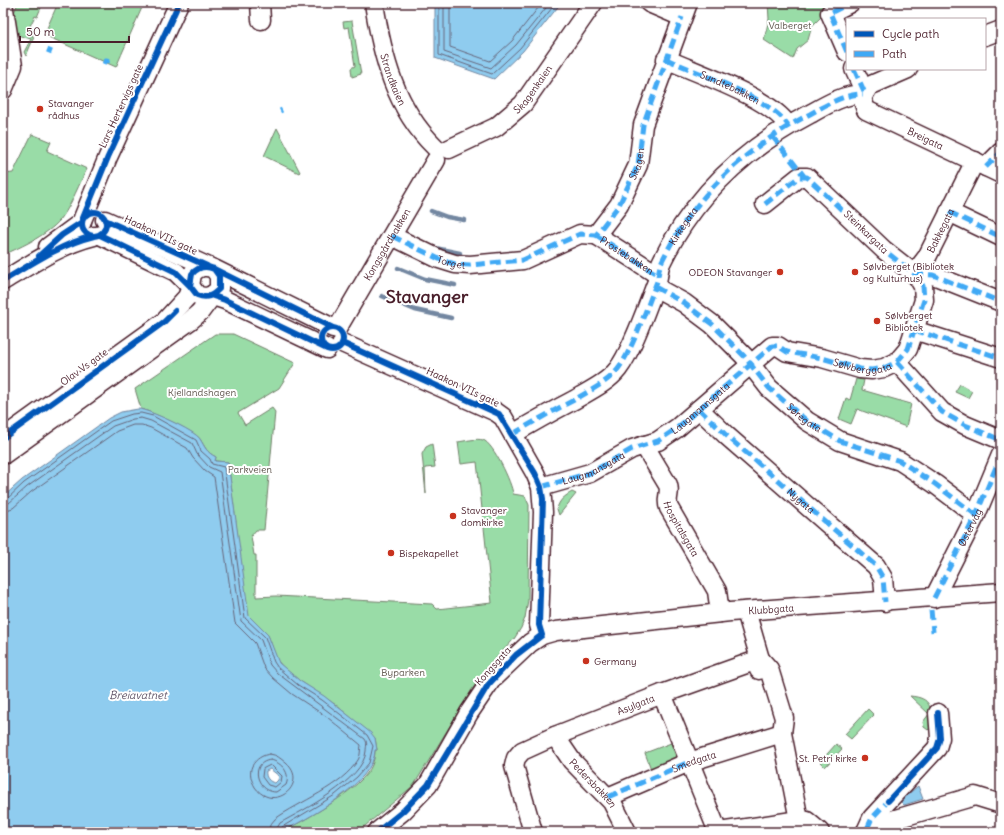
<svg xmlns="http://www.w3.org/2000/svg" width="1004" height="835" font-family="Delius,sans-serif">
<style>
.green{fill:#99dca7;stroke:#727e69}
.water{fill:#8fccef;stroke:#7387a1;fill-rule:evenodd}
.lines{fill:none;stroke-linecap:round;stroke-linejoin:round}
.shore{stroke:#666479;stroke-width:1}
.stream{stroke:#7387a1;stroke-width:4.5}
.minor-casing{stroke:#4a1f2b;stroke-width:21}
.minor{stroke:#fff;stroke-width:18}
.quiet{stroke:#3fa9f5;stroke-width:5;stroke-dasharray:10 5;stroke-linecap:butt}
.cycleway-casing{stroke:#fff;stroke-width:8}
.cycleway{stroke:#0057b8;stroke-width:6}
.poi-dot{fill:#c8321e;stroke:#fff;stroke-width:1.5}
.labels{text-anchor:middle;dominant-baseline:central;stroke-width:4;stroke-linejoin:round;paint-order:stroke}
.park-label{font-size:10px;fill:#625850;stroke:#fff}
.street-label{font-size:10px;fill:#4a1f2b;stroke:#fff}
.poi-label{font-size:10px;fill:#4a1f2b;stroke:#fff;text-anchor:start}
.water-label{font-size:11px;font-style:italic;fill:#5f5366;stroke:#fff}
.town-label{font-size:18px;font-weight:bold;fill:#4a1f2b;stroke:#fff}
</style>
<rect width="100%" height="100%" fill="#fff"/>
<filter id="ink" filterUnits="userSpaceOnUse"><feTurbulence type="fractalNoise" baseFrequency=".025" numOctaves="2"/><feDisplacementMap in="SourceGraphic" scale="8" xChannelSelector="R" yChannelSelector="G"/><feConvolveMatrix kernelMatrix="1 2 1 2 8 2 1 2 1" color-interpolation-filters="sRGB"/></filter>
<g filter="url(#ink)">
<path class="green" d="M18 3H43L37 17 35 16 30 26 35 29 32 36 34 37 26 56 24 52 31 39 17 35 13 15Z
M58 3H144L116 67 44 35Z
M768 3H835L812 26 808 40 797 49 793 59 764 40 769 19Z
M352 21 361 74 352 77 351 68 355 66 349 27 344 28 343 22Z
M277 128 300 172 299 173 264 156Z
M32 134 51 142 47 151 87 169C80 182 71 205 63 216 52 233 21 247 3 255V174L13 173Z
M215 334H233L295 363 279 388 238 413 245 425 272 408 275 412 264 530H256L251 536 254 555H256V597L276 596 432 604 437 609 492 603 477 462 461 464 458 442C465 441 477 438 483 440 493 443 512 483 513 494L525 496 529 505 528 600 525 618 521 628 514 639 487 668 471 691 414 785 365 826 355 832H281C304 821 363 788 372 765 374 760 375 755 375 750H377L375 738 336 705 300 681 283 667 277 660 268 635 250 618 248 615 228 462 215 461 216 457C206 452 205 447 200 439 196 432 150 411 141 409L135 389Z
M856 379 864 380 862 390 911 404 906 427 857 409 851 424 839 419 846 398 850 400Z
M960 384 972 391 968 398 955 392Z
M432 444 435 467 425 468 426 494 422 454 426 447Z
M572 492 576 494 559 515 557 509C559 500 565 496 572 492Z
M910 696C932 698 931 707 931 727L928 730 924 727 923 722 929 714Z
M868 709 874 715 851 739 845 734Z
M671 743 677 759 651 769 645 753Z
M836 744 842 749 825 767 820 762Z"/>
<path class="water" d="M435 3H561L523 51 494 79 435 58Z
M138 409C147 409 196 431 200 439 205 447 206 452 216 457L215 461 228 462 249 616 268 635 279 663 300 681 324 696 371 733 375 738 377 750H375C375 783 307 819 281 832H3V497L22 480 109 418 121 412ZM270 769 279 776 278 780 275 783C269 782 265 777 266 771Z
M918 786 923 799 904 805 900 801Z"/>
<g class="lines">
<path class="shore" d="M439 3V55L492 74 520 48 556 3
M444 3V52L491 68 516 45 550 3
M450 3V47L490 61 512 41 542 3
M3 499H7L24 483 111 421 132 414 141 413 153 416 196 440 201 451 210 459 212 464 224 467 245 618 265 637 274 662 278 668 298 685 322 700 367 735 373 746 369 763 357 777 335 795 282 827 280 832
M3 505 9 503 27 487 113 426 133 419 141 418 151 421 192 443 197 454 209 467 220 472 241 621 261 640 270 665 277 673 365 739C368 744 366 746 366 751 364 780 303 810 280 823L275 832
M3 511 13 508 31 492 117 431 133 425H142L151 428 187 448 193 458 205 471 214 477 235 623 255 643 264 668 273 678 292 694 327 717 361 745C360 749 361 755 358 760 341 787 300 801 275 819L270 825 269 832
M270 754C277 755 280 758 286 763 310 783 274 814 255 787 251 780 249 773 252 766 256 759 262 755 270 754Z
M271 760C282 763 291 773 286 785L276 792C257 792 248 762 271 760Z
M271 765 282 776 281 782 275 787 268 785 262 777 263 769Z"/>
<path class="stream" d="M431 211 447 217 464 220
M435 248 460 253
M398 268 425 279 455 285
M382 296 415 310 451 318"/>
<defs>
<g id="minor">
<path d="M260 3 261 20"/>
<path id="s1" d="M374 3C382 56 395 108 435 147"/>
<path d="M649 3 682 17"/>
<path d="M985 36 1001 30"/>
<path d="M847 52 830 13 850 3"/>
<path d="M666 59C699 74 769 97 788 125"/>
<path d="M854 69 864 91"/>
<path id="s2" d="M908 69 869 86 862 98 866 110 1001 174"/>
<path d="M3 90 13 66 3 3"/>
<path id="s3" d="M449 149 496 127 523 104 593 3"/>
<path d="M986 167 1001 152"/>
<path d="M949 212 1001 237"/>
<path d="M83 218 108 157 179 3"/>
<path d="M105 220 209 267"/>
<path d="M100 235 176 272 190 286"/>
<path id="s4" d="M596 235 658 275"/>
<path id="s5" d="M392 236 439 259 455 264 470 265 523 260 580 234 596 235 619 205 638 165 643 125 688 3"/>
<path d="M48 247 82 222"/>
<path d="M214 269 219 276V289C212 296 207 299 197 295L190 286 192 274C198 267 205 265 214 269L333 328"/>
<path id="s6" d="M914 274 927 257 975 161"/>
<path d="M914 274 933 275 1001 302"/>
<path d="M3 281C31 264 61 244 94 236"/>
<path id="s7" d="M655 287 684 303 712 324 744 356 769 388 807 421 840 441 900 461 935 484 976 515"/>
<path d="M213 296 225 300 327 349"/>
<path id="s8" d="M337 329 436 160"/>
<path d="M914 330 1001 358"/>
<path d="M342 343 496 412 503 417 535 473 541 487 543 512 539 625 542 635"/>
<path d="M897 362 942 412 965 425 1001 440"/>
<path d="M699 409 727 436 876 566 883 578 885 602"/>
<path d="M513 434C533 422 553 411 574 400 589 391 607 383 618 369 632 351 647 307 656 284 659 277 658 270 661 263 693 197 745 148 810 114 826 105 844 94 863 94"/>
<path d="M3 438 164 322 187 297 191 287"/>
<path id="s9" d="M644 445 668 485C671 494 665 499 669 508L717 591 720 613"/>
<path d="M3 455 191 320 200 312 212 296"/>
<path id="s10" d="M541 487 590 473 632 449 658 441 677 428 772 346H778L787 352 822 358 860 369 872 370 884 368 897 362 908 349 924 300 923 286 917 276 884 250 807 177H799L765 204"/>
<path id="s11" d="M934 598 976 515 1001 455"/>
<path d="M746 611 760 659 759 670"/>
<path d="M760 659 769 669 784 718 782 733 799 820"/>
<path d="M662 694 718 832"/>
<path id="s12" d="M555 736 572 761 612 802 627 832"/>
<path id="s13" d="M608 797 689 762 782 733"/>
<path d="M867 829 872 818 937 748 940 738 938 713"/>
<path id="s14" d="M377 832 403 811 428 785 469 713 492 679 530 643 542 635 556 631 730 612 1001 592"/>
<path id="s15" d="M533 832 514 766 516 758 522 751 555 736 662 694 760 659"/>
<path d="M719 832 799 820 807 821 820 832"/>
<path d="M865 832 875 825 975 796 1001 804"/>
</g>
</defs>
<use href="#minor" class="minor-casing"/>
<use href="#minor" class="minor"/>
<g class="quiet">
<path d="M3 7 4 8"/>
<path d="M47 50 52 52"/>
<path d="M847 52 830 13 850 3"/>
<path id="s16" d="M666 59C699 74 769 97 788 125"/>
<path d="M104 64 106 60 110 61"/>
<path d="M854 69 864 91"/>
<path d="M280 111 282 110"/>
<path d="M772 136 804 176"/>
<path d="M986 167 1001 152"/>
<path d="M949 212 1001 237"/>
<path d="M596 235 658 275"/>
<path d="M392 236 439 259 455 264 470 265 523 260 580 234 596 235 619 205 638 165 643 125 682 17"/>
<path d="M914 274 933 275 1001 302"/>
<path d="M655 287 684 303 712 324 744 356 769 388 807 421 840 441 900 461 935 484 976 515"/>
<path d="M914 330 1001 358"/>
<path d="M897 362 942 412 965 425 1001 440"/>
<path id="s17" d="M699 409 727 436 876 566 883 578 885 602"/>
<path id="s18" d="M513 434C533 422 553 411 574 400 589 391 607 383 618 369 632 351 647 307 656 284 659 277 658 270 661 263 693 197 745 148 810 114 826 105 844 94 863 94"/>
<path d="M541 487 590 473 632 449 658 441 677 428 772 346H778L787 352 822 358 860 369 872 370 884 368 897 362 908 349 924 300 923 286 917 276 884 250 807 177H799L765 204"/>
<path d="M934 598 976 515 1001 455"/>
<path d="M931 610 933 632"/>
<path d="M608 797 689 762"/>
<path d="M867 829 872 818 891 798"/>
</g>
<defs>
<path id="cycleway" d="M82 224a12 12 0 1 1 24 0a12 12 0 1 1-24 0Z
M83 218 108 157 179 3
M105 220 207 266
M100 235 176 272 190 286
M39 256 62 235 82 222
M214 269 219 276V289C212 296 207 299 197 295L190 286 192 274C198 267 205 265 214 269L333 328
M3 281C31 264 61 244 94 236
M213 296 225 300 327 349
M321 339a11 11 0 1 1 22 0a11 11 0 1 1-22 0Z
M342 343 499 414 535 473 541 487 543 499 539 625 542 635 516 655 488 685 428 785 403 811 377 832
M3 438 164 322 175 311
M888 801 937 748 940 738 938 713"/>
</defs>
<use href="#cycleway" class="cycleway-casing"/>
<use href="#cycleway" class="cycleway"/>
</g>
</g>
<g class="poi-dot">
<circle cx="40" cy="109" r="4"/>
<circle cx="780" cy="272" r="4"/>
<circle cx="855" cy="272" r="4"/>
<circle cx="877" cy="321" r="4"/>
<circle cx="453" cy="516" r="4"/>
<circle cx="391" cy="553" r="4"/>
<circle cx="586" cy="661" r="4"/>
<circle cx="865" cy="758" r="4"/>
</g>
<g class="labels">
<g class="park-label">
<text x="790" y="25">Valberget</text>
<text x="202" y="392">Kjellandshagen</text>
<text x="250" y="469">Parkveien</text>
<text x="403" y="672">Byparken</text>
</g>
<g class="street-label">
<text stroke="none"><textPath href="#s1" startOffset="79">Strandkaien</textPath></text>
<text stroke="none"><textPath href="#s3" startOffset="105">Skagenkaien</textPath></text>
<text stroke="none"><textPath href="#s16" startOffset="70">Sundtebakken</textPath></text>
<text transform="translate(121 106) rotate(-65)">Lars Hertervigs gate</text>
<text stroke="none"><textPath href="#s2" startOffset="135">Breigata</textPath></text>
<text stroke="none"><textPath href="#s5" startOffset="299">Skagen</textPath></text>
<text stroke="none"><textPath href="#s18" startOffset="282">Kirkegata</textPath></text>
<text stroke="none"><textPath href="#s6" startOffset="51">Bakkegata</textPath></text>
<text transform="translate(866 232) rotate(44)">Steinkargata</text>
<text transform="translate(161 235) rotate(25)">Haakon VIIs gate</text>
<text stroke="none"><textPath href="#s8" startOffset="98">Kongsgårdbakken</textPath></text>
<text stroke="none"><textPath href="#s4" startOffset="37">Prostebakken</textPath></text>
<text stroke="none"><textPath href="#s5" startOffset="65">Torget</textPath></text>
<text stroke="none"><textPath href="#s10" startOffset="369">Sølvberggata</textPath></text>
<text transform="translate(84 367) rotate(-36)">Olav Vs gate</text>
<text transform="translate(463 387) rotate(25)">Haakon VIIs gate</text>
<text stroke="none"><textPath href="#s10" startOffset="180">Laugmannsgata</textPath></text>
<text stroke="none"><textPath href="#s7" startOffset="200">Søregata</textPath></text>
<text stroke="none"><textPath href="#s10" startOffset="56">Laugmansgata</textPath></text>
<text stroke="none"><textPath href="#s17" startOffset="137">Nygata</textPath></text>
<text stroke="none"><textPath href="#s9" startOffset="94">Hospitalsgata</textPath></text>
<text stroke="none"><textPath href="#s11" startOffset="79">Østervåg</textPath></text>
<text stroke="none"><textPath href="#s14" startOffset="491">Klubbgata</textPath></text>
<text transform="translate(493 666) rotate(-48)">Kongsgata</text>
<text stroke="none"><textPath href="#s15" startOffset="209">Asylgata</textPath></text>
<text stroke="none"><textPath href="#s13" startOffset="93">Smedgata</textPath></text>
<text stroke="none"><textPath href="#s12" startOffset="61">Pedersbakken</textPath></text>
</g>
<g class="poi-label">
<text x="48" y="103">Stavanger<tspan x="48" dy="12">rådhus</tspan></text>
<text x="863" y="266">Sølvberget (Bibliotek<tspan x="863" dy="12">og Kulturhus)</tspan></text>
<text x="772" y="272" text-anchor="end">ODEON Stavanger</text>
<text x="885" y="315">Sølvberget<tspan x="885" dy="12">Bibliotek</tspan></text>
<text x="461" y="510">Stavanger<tspan x="461" dy="12">domkirke</tspan></text>
<text x="399" y="553">Bispekapellet</text>
<text x="594" y="661">Germany</text>
<text x="857" y="758" text-anchor="end">St. Petri kirke</text>
</g>
<g class="water-label">
<text x="138" y="695">Breiavatnet</text>
</g>
<g class="town-label">
<text x="427" y="296">Stavanger</text>
</g>
</g>
<rect width="1004" height="835" fill="none" stroke="#fff" stroke-width="16"/>
<rect x="8" y="8" width="988" height="819" fill="none" stroke="#4a1f2b" stroke-width="1.5" filter="url(#ink)"/>
<rect x="846" y="18" width="140" height="52" fill="#ffffff" stroke="#b7a5aa"/>
<rect x="854" y="31" width="20" height="6" fill="#0057b8" stroke="#b7a5aa"/>
<text x="882" y="38" font-size="12" fill="#4a1f2b">Cycle path</text>
<rect x="854" y="51" width="20" height="6" fill="#3fa9f5" stroke="#b7a5aa"/>
<text x="882" y="58" font-size="12" fill="#4a1f2b">Path</text>
<path d="M20 36v6h109v-6" fill="none" stroke="#4a1f2b" stroke-width="2"/>
<text x="26" y="36" font-size="12" fill="#4a1f2b" stroke="#ffffff" stroke-width="3" paint-order="stroke">50 m</text>
</svg>
